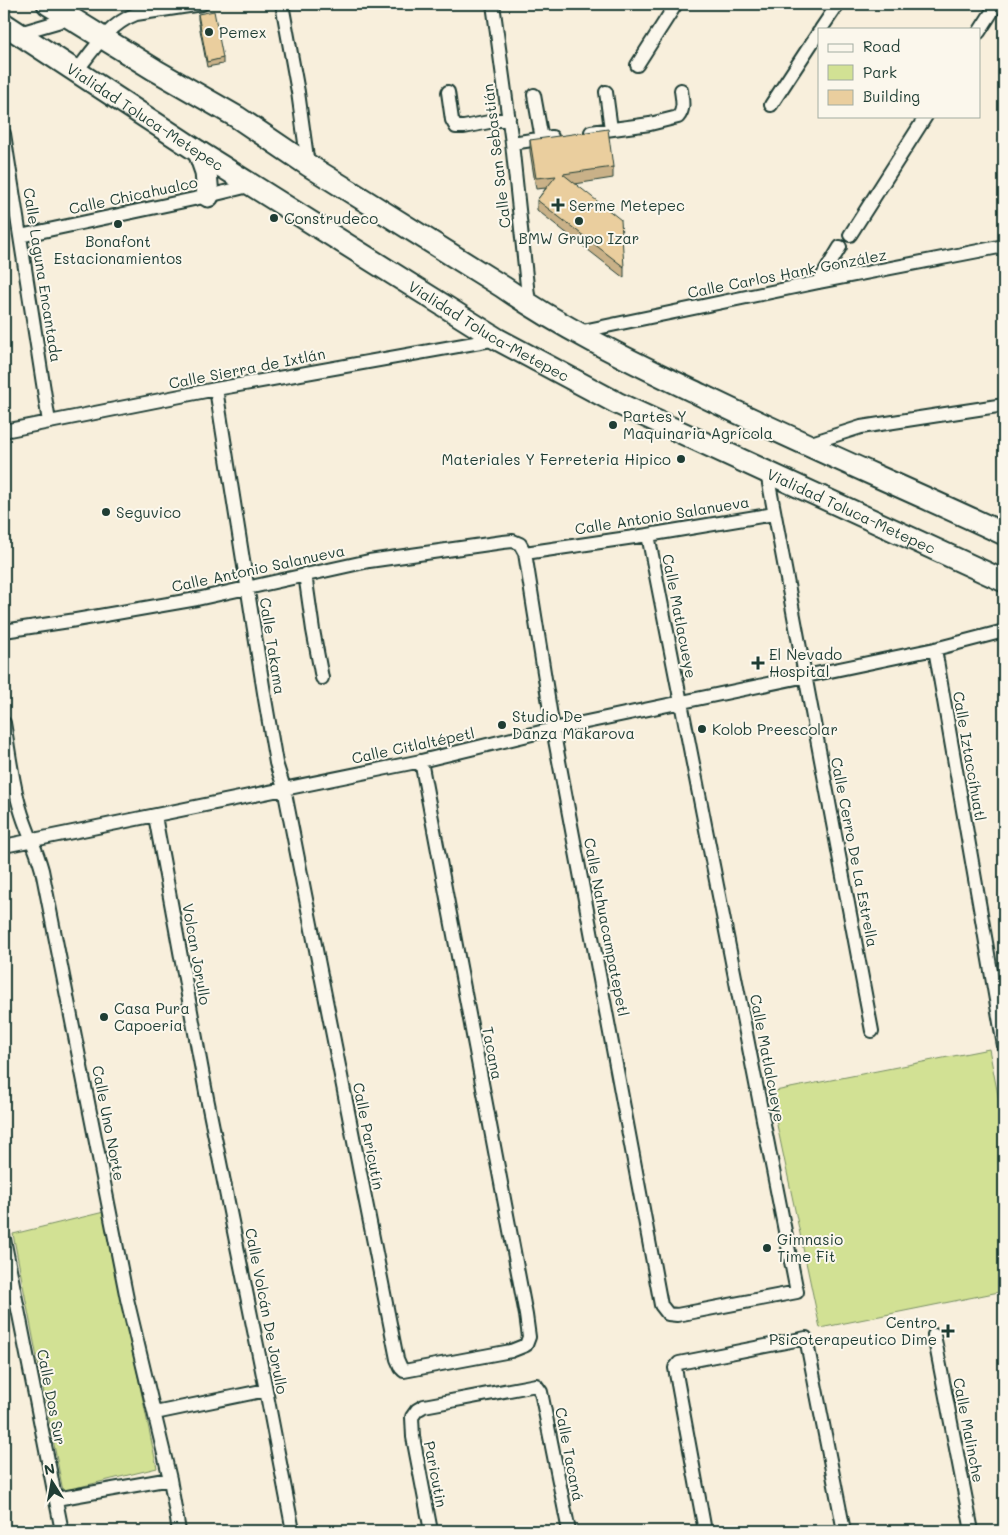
<svg xmlns="http://www.w3.org/2000/svg" width="1008" height="1535" font-family="Mali,sans-serif">
<style>
.park{fill:#d2e194;stroke:#788f64}
.lines{fill:none;stroke-linecap:round;stroke-linejoin:round}
.minor-casing{stroke:#1f3d34;stroke-width:16}
.trunk-casing{stroke:#1f3d34;stroke-width:25}
.minor{stroke:#fbf7ec;stroke-width:12}
.trunk{stroke:#fbf7ec;stroke-width:21}
.wall{fill:#c9b188;stroke:#1f3d34}
.building{fill:#eace9e;stroke:#1f3d34}
.poi-dot{fill:#1f3d34;stroke:#fbf7ec;stroke-width:2}
.labels{text-anchor:middle;dominant-baseline:central;stroke-width:4;stroke-linejoin:round;paint-order:stroke}
.poi-label{font-size:15px;fill:#1f3d34;stroke:#fbf7ec;text-anchor:start}
.street-label{font-size:15px;fill:#1f3d34;stroke:#fbf7ec}
</style>
<rect width="100%" height="100%" fill="#f8efdc"/>
<filter id="ink" filterUnits="userSpaceOnUse"><feTurbulence type="fractalNoise" baseFrequency=".02" numOctaves="2"/><feDisplacementMap in="SourceGraphic" scale="10" xChannelSelector="R" yChannelSelector="G"/><feConvolveMatrix kernelMatrix="1 2 1 2 8 2 1 2 1" color-interpolation-filters="sRGB"/></filter>
<g filter="url(#ink)">
<path class="park" d="M989 1049 1004 1126V1291L820 1328 770 1092Z
M104 1212 157 1468 63 1491 13 1234Z"/>
<g class="lines">
<defs>
<path id="minor" d="M282 4 298 92 308 165
M493 4 512 143 529 305
M4 5V4
M821 29 838 4
M979 32 997 4
M16 34 71 18
M637 65 676 4
M76 72C93 50 109 24 136 14L202 4
M448 92 452 120 456 127H464L509 118
M606 92 611 129
M534 95 542 139
M771 105 819 32
M591 132 650 124 678 117C685 109 682 99 681 90
M4 134 49 422
M512 143 552 137
M850 235 926 116
M20 236 208 196 253 185
M819 282 840 247
M578 332 819 282 1004 246
M216 389 265 699 276 763 284 788 397 1359 401 1368 404 1371 511 1351 526 1345 529 1337 526 1315 421 761
M4 431 216 389 497 339
M808 444 861 427 1004 405
M767 473 872 1031
M525 553 648 535 774 514
M305 574 313 630 322 678
M4 631 76 620 197 599 369 561 503 542 513 541 520 544 525 553 553 729 661 1305 668 1314 677 1315 797 1292C747 1039 696 787 648 535
M935 649 1004 1046
M4 723C9 751 12 781 20 808 26 830 36 847 42 870L127 1299 170 1479 179 1531
M155 816 207 1098 266 1390 293 1531
M4 846 421 761 553 729 935 649 1004 631
M4 1239 62 1531
M934 1335 972 1531
M155 1413 266 1390
M56 1499 170 1479
M431 1531 413 1437 412 1417 417 1410 424 1406 536 1385 541 1392 569 1531
M705 1531 675 1368 679 1363 806 1338 844 1531"/>
<g id="trunk">
<path d="M48 4 155 70 237 117 308 165 503 287C565 330 633 362 701 395 801 444 904 487 1004 534"/>
<path id="s1" d="M4 24 199 152 497 339 617 403 1004 581"/>
<path d="M199 152 206 172 208 196"/>
</g>
</defs>
<use href="#minor" class="minor-casing"/>
<use href="#trunk" class="trunk-casing"/>
<use href="#minor" class="minor"/>
<use href="#trunk" class="trunk"/>
</g>
<path class="wall" d="M198 14 223 58V64L207 67 198 19Z
M530 140 613 167V178L575 184 624 267V278L537 210V200L546 188 536 189 530 151Z"/>
<path class="building" d="M214 11 223 58 207 62 198 14Z
M608 129 613 167 563 174 621 220 624 267 537 200 556 176 536 178 530 140Z"/>
</g>
<g class="poi-dot">
<circle cx="209" cy="32" r="5"/>
<path d="M555.5 197.5h5v5h5v5h-5v5h-5v-5h-5v-5h5z"/>
<circle cx="274" cy="218" r="5"/>
<circle cx="579" cy="221" r="5"/>
<circle cx="118" cy="224" r="5"/>
<circle cx="613" cy="425" r="5"/>
<circle cx="681" cy="459" r="5"/>
<circle cx="106" cy="512" r="5"/>
<path d="M755.5 655.5h5v5h5v5h-5v5h-5v-5h-5v-5h5z"/>
<circle cx="502" cy="725" r="5"/>
<circle cx="702" cy="729" r="5"/>
<circle cx="104" cy="1017" r="5"/>
<circle cx="767" cy="1248" r="5"/>
<path d="M945.5 1323.5h5v5h5v5h-5v5h-5v-5h-5v-5h5z"/>
</g>
<g class="labels">
<g class="poi-label">
<text x="219" y="32">Pemex</text>
<text x="569" y="205">Serme Metepec</text>
<text x="284" y="218">Construdeco</text>
<text x="579" y="238" text-anchor="middle">BMW Grupo Izar</text>
<text x="118" y="241" text-anchor="middle">Bonafont<tspan x="118" dy="17">Estacionamientos</tspan></text>
<text x="623" y="416">Partes Y<tspan x="623" dy="17">Maquinaria Agrícola</tspan></text>
<text x="671" y="459" text-anchor="end">Materiales Y Ferreteria Hipico</text>
<text x="116" y="512">Seguvico</text>
<text x="769" y="654">El Nevado<tspan x="769" dy="17">Hospital</tspan></text>
<text x="512" y="716">Studio De<tspan x="512" dy="17">Danza Makarova</tspan></text>
<text x="712" y="729">Kolob Preescolar</text>
<text x="114" y="1008">Casa Pura<tspan x="114" dy="17">Capoeria</tspan></text>
<text x="777" y="1239">Gimnasio<tspan x="777" dy="17">Time Fit</tspan></text>
<text x="937" y="1322" text-anchor="end">Centro<tspan x="937" dy="17">Psicoterapeutico Dime</tspan></text>
</g>
<g class="street-label">
<text stroke="none"><textPath href="#s1" startOffset="169">Vialidad Toluca-Metepec</textPath></text>
<text transform="translate(496 156) rotate(-97)">Calle San Sebastián</text>
<text transform="translate(133 195) rotate(-12)">Calle Chicahualco</text>
<text transform="translate(787 273) rotate(-11)">Calle Carlos Hank González</text>
<text transform="translate(43 275) rotate(81)">Calle Laguna Encantada</text>
<text stroke="none"><textPath href="#s1" startOffset="574">Vialidad Toluca-Metepec</textPath></text>
<text transform="translate(247 368) rotate(-11)">Calle Sierra de Ixtlán</text>
<text stroke="none"><textPath href="#s1" startOffset="979">Vialidad Toluca-Metepec</textPath></text>
<text transform="translate(662 515) rotate(-9)">Calle Antonio Salanueva</text>
<text transform="translate(258 568) rotate(-12)">Calle Antonio Salanueva</text>
<text transform="translate(680 616) rotate(79)">Calle Matlacueye</text>
<text transform="translate(273 646) rotate(81)">Calle Takama</text>
<text transform="translate(413 745) rotate(-12)">Calle Citlaltépetl</text>
<text transform="translate(970 756) rotate(80)">Calle Iztaccíhuatl</text>
<text transform="translate(855 852) rotate(79)">Calle Cerro De La Estrella</text>
<text transform="translate(607 927) rotate(79)">Calle Nahuacampatepetl</text>
<text transform="translate(197 954) rotate(80)">Volcan Jorullo</text>
<text transform="translate(493 1053) rotate(79)">Tacana</text>
<text transform="translate(768 1058) rotate(79)">Calle Matlalcueye</text>
<text transform="translate(109 1123) rotate(79)">Calle Uno Norte</text>
<text transform="translate(369 1136) rotate(79)">Calle Paricutín</text>
<text transform="translate(267 1311) rotate(79)">Calle Volcán De Jorullo</text>
<text transform="translate(52 1397) rotate(79)">Calle Dos Sur</text>
<text transform="translate(969 1430) rotate(79)">Calle Malinche</text>
<text transform="translate(570 1454) rotate(79)">Calle Tacaná</text>
<text transform="translate(436 1474) rotate(79)">Paricutin</text>
</g>
</g>
<rect width="1008" height="1535" fill="none" stroke="#fbf7ec" stroke-width="20"/>
<rect x="10" y="10" width="988" height="1515" fill="none" stroke="#1f3d34" stroke-width="2" filter="url(#ink)"/>
<rect x="818" y="28" width="162" height="90" fill="#fbf7ec" stroke="#a3ada2"/>
<rect x="828" y="44" width="25" height="8" fill="#fbf7ec" stroke="#a3ada2"/>
<text x="863" y="52" font-size="15" fill="#1f3d34">Road</text>
<rect x="828" y="65" width="25" height="15" fill="#d2e194" stroke="#a3ada2"/>
<text x="863" y="78" font-size="15" fill="#1f3d34">Park</text>
<rect x="828" y="90" width="25" height="15" fill="#eace9e" stroke="#a3ada2"/>
<text x="863" y="102" font-size="15" fill="#1f3d34">Building</text>
<g transform="translate(52 1482) rotate(349)" stroke="#fbf7ec" stroke-width="4" paint-order="stroke">
<path d="M0-4L9 19L0 12L-9 19Z" fill="#1f3d34"/>
<text y="-8" font-size="14" font-weight="bold" text-anchor="middle" fill="#1f3d34">N</text>
</g>
</svg>
